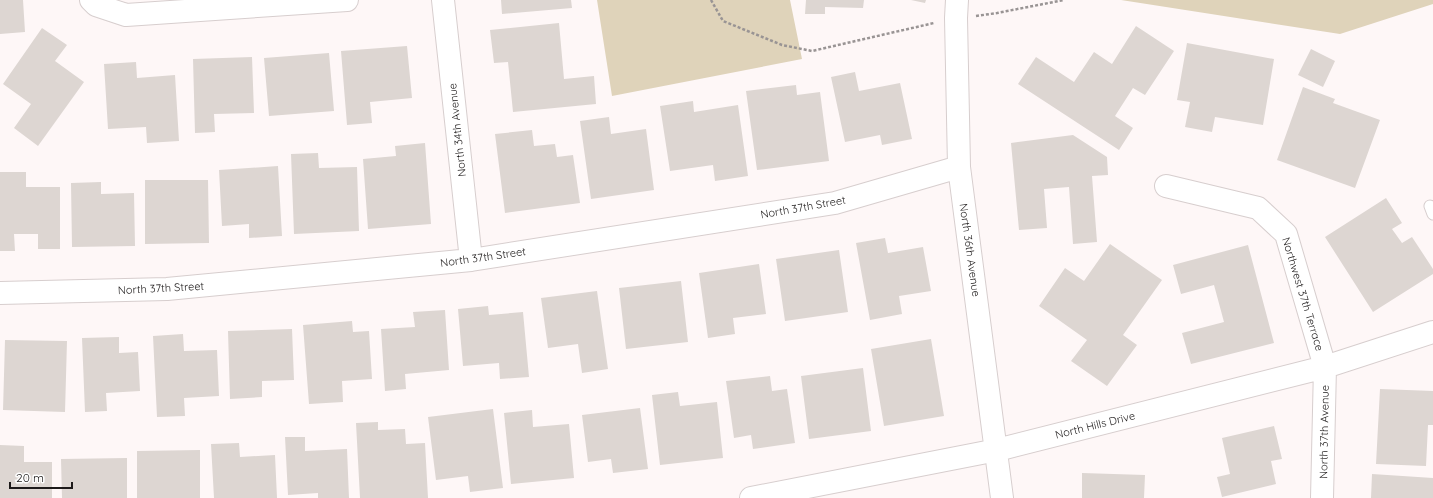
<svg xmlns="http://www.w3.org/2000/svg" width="1433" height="498" font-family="Quicksand,sans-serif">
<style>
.green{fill:#dfd3ba}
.building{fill:#ddd6d2}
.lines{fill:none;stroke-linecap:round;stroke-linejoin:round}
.service-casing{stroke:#d7cece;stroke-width:13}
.minor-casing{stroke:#d7cece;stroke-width:24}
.path{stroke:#999494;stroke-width:2.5;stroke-dasharray:3 2;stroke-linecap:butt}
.service{stroke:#fff;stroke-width:11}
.minor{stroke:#fff;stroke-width:22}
.labels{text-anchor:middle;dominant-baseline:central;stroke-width:3.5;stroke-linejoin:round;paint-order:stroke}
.street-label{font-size:11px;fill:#1d1a1a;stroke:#fff}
</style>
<rect width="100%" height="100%" fill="#fef7f7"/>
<path class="green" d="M597 0H790L802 59 612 96Z
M1121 0H1433V4L1340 34Z"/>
<path class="building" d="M0 0H23L25 32 0 34Z
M501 0H571L572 8 502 14Z
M806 0H864L863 8 825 7V14H805Z
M911 0H926L925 3Z
M559 23 564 79 594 76 596 104 513 112 508 62 494 63 490 30Z
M1136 26 1174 51 1145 95 1133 88 1115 116 1133 128 1119 150 1018 84 1036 57 1074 82 1094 52 1112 64Z
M42 28 67 45 55 61 84 82 38 146 14 128 31 104 3 84Z
M1187 43 1274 59 1263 125 1215 117 1212 132 1185 127 1190 102 1177 100Z
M407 46 412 98 370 102 372 123 347 125 341 51Z
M1311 49 1335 61 1323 87 1298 75Z
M329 53 334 111 269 116 264 58Z
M252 57 254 113 214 114 215 132 195 133 193 59Z
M136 62 137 78 175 75 179 141 147 143 146 127 108 129 104 64Z
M855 72 859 91 900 83 912 139 882 145 880 135 845 142 831 77Z
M796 85 797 95 820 92 829 161 757 170 746 91Z
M1303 87 1335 99 1333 103 1380 120 1355 188 1277 160Z
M693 101 694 112 738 105 748 176 715 181 713 165 670 171 660 106Z
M609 117 611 134 646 129 654 190 591 199 580 121Z
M532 130 534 146 555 144 557 157 573 155 580 203 505 213 495 134Z
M1073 135 1107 157 1108 175 1092 176 1097 242 1073 244 1069 187 1044 189 1047 228 1019 230 1011 143Z
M425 143 431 224 368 229 363 159 396 156 395 146Z
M318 153 319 168 357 167 359 231 294 234 291 154Z
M278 166 282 236 249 238V224L222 226 219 170Z
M0 172H26V187H60V249H38V234H14L15 251H0Z
M145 180H208L209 243 145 244Z
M101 182V194L134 193 135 246 72 247 71 183Z
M1386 198 1402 223 1392 229 1402 243 1412 237 1433 269V274L1373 312 1325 237Z
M885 238 888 253 923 247 931 291 899 296 902 314 870 320 856 243Z
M1110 244 1162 280 1123 335 1137 345 1107 386 1071 361 1087 340 1039 306 1065 268 1084 281Z
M1248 245 1274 343 1191 364 1182 333 1224 322 1214 285 1181 294 1173 265Z
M839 250 848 312 785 321 776 259Z
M759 264 766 314 733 318 735 334 708 338 699 273Z
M681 281 688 342 626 349 619 288Z
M597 291 608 369 582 373 578 344 548 348 541 298Z
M488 306 489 315 523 312 529 377 500 379 499 363 463 366 458 309Z
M445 310 449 370 405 374 406 389 385 391 381 329 415 327 413 312Z
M352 321 353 332 369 331 372 379 342 381 343 402 309 404 303 325Z
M292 329 294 380 262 381V397L230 399 228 331Z
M183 334 184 351 217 350 219 396 184 398 185 416 157 417 153 336Z
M119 337V353L138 352 140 391 106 393 107 411 85 412 82 338Z
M931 339 944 416 884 426 871 349Z
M5 340 67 341 65 412 3 410Z
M863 368 871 431 809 439 801 376Z
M770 376 772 391 787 389 795 443 753 449 751 435 734 438 726 381Z
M1380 389 1433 391V425H1428L1426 466 1376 464Z
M678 392 680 406 717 402 723 458 660 465 652 395Z
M640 408 648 469 613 473 611 459 588 462 582 415Z
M493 409 503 488 470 492 468 476 436 480 428 417Z
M532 410 533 427 569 424 574 478 511 484 504 413Z
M378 422V430L405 429 406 444 425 443 428 498H360L356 423Z
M1274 426 1282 459 1271 461 1276 484 1222 497 1217 477 1230 474 1222 438Z
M285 437H305V451L347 449 349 498H318V493L288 495Z
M239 443 240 457 275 455 277 498H214L211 444Z
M0 445 24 446V462H52V498H0Z
M200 450V498H137V451Z
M127 458V498H62L61 459Z
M1082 473 1145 475 1144 498H1082Z
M1372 474 1433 478V498H1371Z"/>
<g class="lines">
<defs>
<path id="service" d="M1430 206 1433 214"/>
<path id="minor" d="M91 0 96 5 126 15 347 0
M443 0 471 260
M957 0 956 18 959 167 1002 498
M1166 186 1258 208 1286 234 1325 367 1322 498
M0 293 167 289 471 260 835 203 959 167
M751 498 997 450 1325 367 1433 332"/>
</defs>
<use href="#service" class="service-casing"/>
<use href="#minor" class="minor-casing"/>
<path class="path" d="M711 0 723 21 782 45 812 51 934 23
M976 16 997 13 1064 0"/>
<use href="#service" class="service"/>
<use href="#minor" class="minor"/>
</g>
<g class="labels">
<g class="street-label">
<text transform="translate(457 130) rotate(-96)">North 34th Avenue</text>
<text transform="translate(803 207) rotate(-10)">North 37th Street</text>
<text transform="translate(970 250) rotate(82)">North 36th Avenue</text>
<text transform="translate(483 257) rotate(-8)">North 37th Street</text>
<text transform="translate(161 288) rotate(-3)">North 37th Street</text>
<text transform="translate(1303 294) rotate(73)">Northwest 37th Terrace</text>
<text transform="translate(1095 425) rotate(-14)">North Hills Drive</text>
<text transform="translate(1324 432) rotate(-89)">North 37th Avenue</text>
</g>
</g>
<path d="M10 482v6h62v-6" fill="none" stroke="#1d1a1a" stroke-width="2"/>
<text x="16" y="482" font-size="12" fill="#1d1a1a" stroke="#ffffff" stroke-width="3" paint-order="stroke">20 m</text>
</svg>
